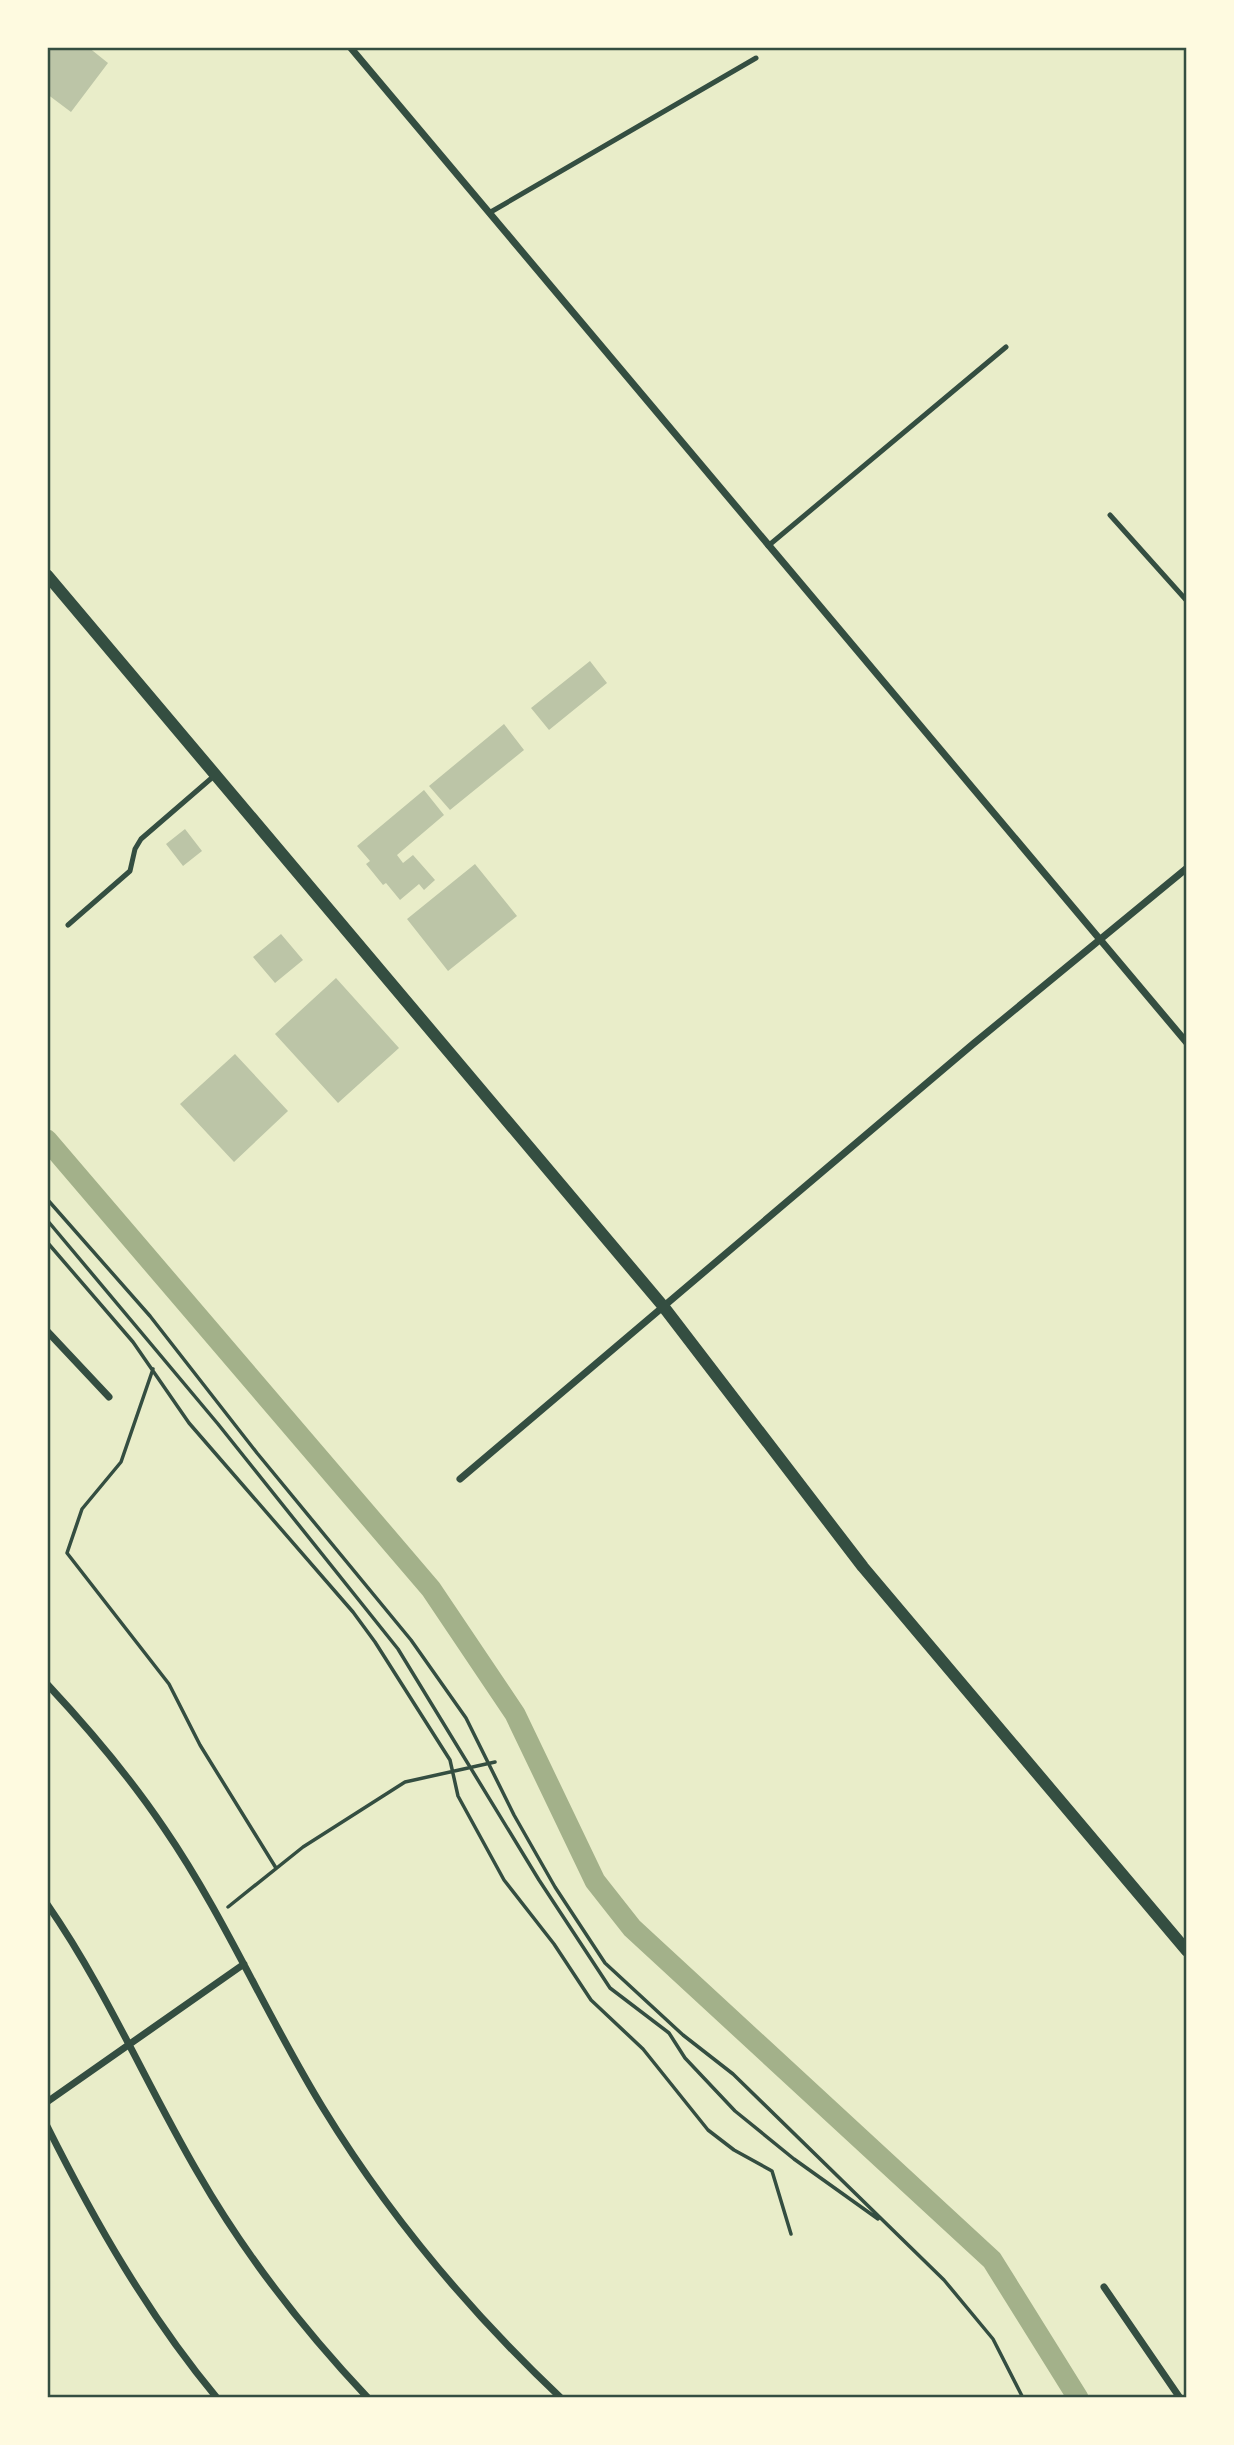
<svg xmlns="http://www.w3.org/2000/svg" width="1234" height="2445" font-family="Commissioner,sans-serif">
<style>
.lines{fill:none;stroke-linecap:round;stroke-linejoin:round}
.canal{stroke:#a3b18a;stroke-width:21}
.building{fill:#bcc5a7}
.path{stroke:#344e41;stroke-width:3.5}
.service{stroke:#344e41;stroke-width:5}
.minor{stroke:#344e41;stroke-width:7}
.tertiary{stroke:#344e41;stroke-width:12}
.neatline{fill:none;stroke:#344e41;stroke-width:2.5}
</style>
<rect width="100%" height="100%" fill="#e9edc9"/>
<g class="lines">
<path class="canal" d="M47 1140 431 1589 515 1714 595 1881 632 1928 992 2260 1078 2398"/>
</g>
<path class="building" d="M47 47H88L108 63 71 112 47 94Z
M590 661 607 683 549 730 531 708Z
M504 724 524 750 450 810 429 786Z
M424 790 444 815 397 855 403 863 413 855 435 880 424 890 419 884 400 900 386 883 383 885 366 864 370 861 357 846Z
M185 829 202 851 183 866 166 844Z
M475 864 517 916 448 971 407 919Z
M281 934 303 960 275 983 253 957Z
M336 978 399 1048 338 1103 275 1034Z
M235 1054 288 1111 234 1162 180 1104Z"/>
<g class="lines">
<path class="path" d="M47 1199 150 1316 257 1453 411 1640 466 1718 514 1815 555 1887 605 1963 683 2035 733 2074 944 2280 993 2339 1023 2398
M47 1220 218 1424 398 1649 539 1880 610 1988 669 2033 685 2058 735 2111 794 2159 878 2219
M47 1242 133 1342 189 1423 353 1612 375 1642 450 1760 458 1796 504 1880 554 1944 591 2000 643 2049 708 2130 734 2150 772 2171 791 2234
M153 1369 121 1462 82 1509 67 1553 169 1684 200 1745 276 1868
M228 1907 303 1847 405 1782 495 1762"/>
<path class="service" d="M489 213 756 58
M1110 515 1187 601
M768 546 1006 347
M68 925 130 871 135 849 141 839 214 776"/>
<path class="minor" d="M350 47 1187 1043
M47 1331 109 1397
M460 1479 973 1044 1187 868
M47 1684C89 1729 129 1776 164 1828 225 1917 267 2017 323 2108 389 2216 470 2312 561 2398
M47 1904C106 1989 146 2084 198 2173 245 2255 303 2329 368 2398
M47 2102 244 1964
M47 2126C95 2222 148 2315 217 2398
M1104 2287 1180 2398"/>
<path class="tertiary" d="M47 575 663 1306 863 1567 1187 1951"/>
</g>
<rect width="1234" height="2445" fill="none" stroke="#fefae0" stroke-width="98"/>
<rect x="49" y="49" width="1136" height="2347" class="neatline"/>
</svg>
